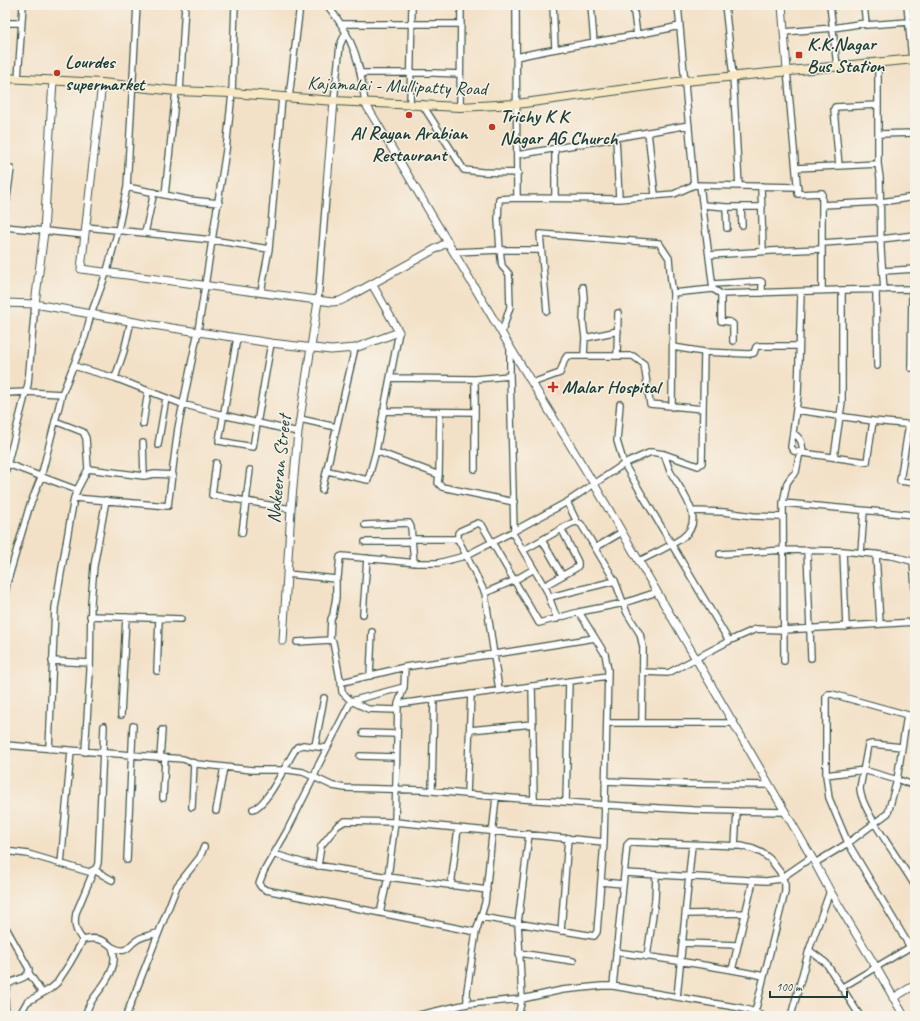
<svg xmlns="http://www.w3.org/2000/svg" width="920" height="1021" font-family="Caveat,sans-serif">
<style>
.built{fill:#f2d4be}
.lines{fill:none;stroke-linecap:round;stroke-linejoin:round}
.minor-casing{stroke:#3f564a;stroke-width:8}
.tertiary-casing{stroke:#3f564a;stroke-width:9}
.secondary-casing{stroke:#3f564a;stroke-width:10}
.minor{stroke:#fff;stroke-width:5.5}
.tertiary{stroke:#fff;stroke-width:7}
.secondary{stroke:#f7e8c3;stroke-width:8}
.poi-dot{fill:#c8321e;stroke:#f7f3e8;stroke-width:1.5}
.labels{text-anchor:middle;dominant-baseline:central;stroke-width:3;stroke-linejoin:round;paint-order:stroke}
.poi-label{font-size:19px;font-weight:bold;fill:#1f3d34;stroke:#f7f3e8;text-anchor:start}
.street-label{font-size:19px;fill:#1f3d34;stroke:#f7f3e8}
</style>
<rect width="100%" height="100%" fill="#f7f3e8"/>
<filter id="ink" filterUnits="userSpaceOnUse"><feTurbulence type="fractalNoise" baseFrequency=".025" numOctaves="2"/><feDisplacementMap in="SourceGraphic" scale="8" xChannelSelector="R" yChannelSelector="G"/><feConvolveMatrix kernelMatrix="1 2 1 2 8 2 1 2 1" color-interpolation-filters="sRGB"/></filter>
<filter id="wash" filterUnits="userSpaceOnUse"><feTurbulence type="fractalNoise" baseFrequency=".012" numOctaves="4" result="noise"/><feDisplacementMap in="SourceGraphic" scale="16" xChannelSelector="R" yChannelSelector="G"/><feGaussianBlur stdDeviation="0.9" result="paint"/><feColorMatrix in="noise" values="0 0 0 0 0 0 0 0 0 0 0 0 0 0 0 0 0 1.4 0 .05"/><feComposite in="paint" operator="in"/></filter>
<g filter="url(#wash)">
<rect width="100%" height="100%" fill="#f3e1c7"/>
<path class="built" d="M561 379 565 394 554 397 550 391 544 392 542 384Z"/>
</g>
<g filter="url(#ink)">
<g class="lines">
<defs>
<path id="minor" d="M327 5C354 38 360 62 365 103
M553 5 555 48
M591 5 594 43
M633 5 637 35
M678 5 694 185 798 187
M725 5 733 76 739 186
M830 5 837 66
M864 5 866 25 909 22
M907 5 912 60
M5 23H21
M341 24H461
M784 32 833 28 865 23
M516 57C570 45 626 38 680 26
M878 62V164L880 178 881 250 884 290
M787 70 798 194 822 193V290
M361 73H434L460 74
M18 79 23 5
M180 91 185 5
M289 98 300 5
M334 101 340 45 346 32
M410 104 412 5
M422 104 464 170 482 172 518 173
M460 107 461 5
M648 132 655 195
M878 134 915 133
M616 137 619 199
M555 148V198
M517 155 689 125
M839 166 834 109 835 107 878 105
M796 168 878 164
M761 186 763 251
M127 187 189 200 219 203
M165 195 176 91
M517 198 619 199 674 194 694 185
M703 205 726 207H762
M822 205 881 202 915 197
M726 207 727 228
M741 207 742 225
M5 211 11 169
M5 227 85 235
M86 227 212 240 269 249
M145 233 154 192
M822 243 881 239 915 235
M454 252 500 250 498 219 499 199 517 198 516 5
M709 255 771 251 822 249
M883 271 915 269
M713 284 760 281 762 282V293
M583 287 584 298 583 322 585 338 584 355
M713 289 721 294 842 290 915 289
M876 290 877 366
M261 292 269 249 282 98
M801 292 798 395 791 447 794 451 803 453 867 462 873 421
M721 294V321L730 322 733 324V341
M318 301 327 184
M547 311 540 234 659 243 669 258 671 281 673 293
M502 332 510 307 509 274 502 266 500 250H541
M237 338 219 441 253 447 271 343
M585 338 618 331
M510 347V376L514 531
M673 347 704 352 749 354 754 353 756 347 758 346H799
M617 356 618 313
M74 366 115 378 182 404 223 415 298 432
M911 368 912 290
M510 376 475 379 390 378 376 451 439 475 438 483 442 487 514 502
M115 378 124 351 131 321
M390 378 399 332
M475 379V469
M5 393 26 392 62 394
M620 404 617 441 624 464 729 641
M672 407 673 293 713 289 700 185
M703 409 704 352
M796 410 873 421 915 425
M383 411 475 412
M300 419 336 427
M55 421 83 432 86 438 88 469 77 490
M143 424 148 391
M909 424 900 481 915 483
M793 433C802 439 802 443 803 453
M143 443 144 476
M158 445 166 398
M834 457 842 402V290
M5 463 77 490 74 498 168 506 178 428 198 331 226 150 232 93 235 5
M216 463 212 495 291 509
M88 469 144 476 155 474 173 475
M328 471 368 480 376 451
M5 473 28 384 35 304
M439 475 440 412
M322 490 355 348
M567 502 577 522
M783 503 915 515
M692 511 724 512 753 516 783 517
M365 525 409 523 411 527 414 563
M512 532 547 591 557 619
M242 533 250 470
M412 539H458
M542 540 562 575
M365 542H412
M595 548 622 532
M524 550 572 523 577 522 581 524 615 581 627 613 640 634 643 647 642 723
M807 550 811 658
M843 551 846 627
M861 553 864 511
M720 554 784 550 843 551 893 556 915 562
M876 554 880 624
M639 561C653 554 669 547 682 538 708 520 680 490 670 471 668 466 666 459 664 454
M913 561 915 588
M287 574 336 579 338 577 340 557 342 556 417 563H438L465 556 514 531 567 502 624 464 651 452 664 454 698 466 702 463 703 409 650 404 644 364 633 356H567L565 359 560 373 532 383
M544 586 576 568 578 566V562L562 530
M485 593 515 580 534 569
M5 594 7 583 29 508 41 477 62 394 85 337 91 314 107 271 118 230 127 187 137 5
M550 597 615 581
M363 614 367 558
M90 616 181 619
M330 640 331 619 333 615 336 597V579
M297 642 330 640 333 642 340 679 343 682 405 667 508 652 595 638
M52 661 90 663
M784 661 783 503 787 483 791 477 796 472 800 452
M157 671 159 619
M643 672 668 673 672 671 729 641 756 629 784 630 915 622
M370 676 372 632
M341 681 342 692 351 701 404 687
M532 686 534 800
M499 690 485 593 458 539V533L460 531 478 523 482 525 539 623 579 612 624 603 657 592
M398 704 404 687 405 667
M397 710 368 709 351 701 318 766 314 777 287 831 264 871 259 884 261 887 266 890 476 932
M121 715 126 617
M915 717 832 694H828L826 697V775L829 798 848 843 910 947 915 944
M607 723H734
M470 730 533 724
M363 733 397 734
M5 745 183 759 197 764 252 770H289L303 772 333 786 345 788 422 790 510 798 606 805 694 810 785 812
M315 746 324 698
M902 747 872 744 868 745 860 788C860 809 903 864 915 886
M49 749 55 608 74 498
M85 752 90 671 91 602 94 566 106 500
M360 756 396 757
M160 758 162 730
M826 775 864 770 897 780
M605 781 685 784 769 785
M902 781 915 786
M432 791 434 699
M467 794 471 694
M163 798 165 758
M566 802 569 681
M192 807 194 763
M253 809C268 805 287 761 297 747L303 745 327 748
M216 811 224 767
M735 846 737 811
M5 851 28 854 89 872C94 870 97 869 98 863L104 726
M274 854 304 863 388 877 487 890
M127 860 133 726
M815 863 848 843 888 813 897 780 907 715
M61 864 71 751
M318 866 321 846 337 826 345 821 395 822 604 842 608 670 605 654 579 612
M625 873 766 881 780 879 812 857
M601 882 623 884
M451 886 458 828
M380 913 388 877 395 822 398 704 608 676
M686 914 746 913
M481 917 594 936 597 932 604 842
M5 926 29 969C29 981 12 978 7 986 3 994 6 1008 6 1016
M561 931 568 838
M83 940C75 931 74 924 76 913L94 870 112 880
M683 943 737 945
M112 947C128 955 126 947 137 940 143 936 151 935 158 933
M809 950 826 963 860 1016
M616 952C666 959 715 966 764 976
M519 953 573 961
M647 957 655 900 656 875
M732 970 753 881
M29 973 42 993
M613 986 627 845 630 842 741 846 753 849 762 853 770 859 780 872 785 884V892L755 1012
M841 988 910 947
M677 997 692 845
M467 1004V991L476 932 485 903 496 797
M19 1016 27 1002 50 989 57 983 70 963 83 940C94 937 104 939 112 947 120 967 104 984 93 999 89 1004 87 1010 85 1016
M126 1016 177 886 200 857 204 847
M415 1016 467 1004 522 999 562 990 602 986H613L741 1008 755 1012 762 1016
M518 1016 522 999 518 923 529 834
M791 1016 809 950 830 891"/>
<path id="tertiary" d="M782 5 787 70
M102 83 81 269 332 302 340 301 350 296 448 242
M365 103 510 347 594 484 815 863 830 891 876 967 904 1016
M327 184 334 101
M5 303 35 304 146 324 271 343 331 350 355 348 399 332 372 284
M35 304 44 232 53 80
M283 641 291 509 298 432 318 301
M893 998 915 985"/>
<path id="secondary" d="M5 78 102 83 176 91 232 93 334 101 460 107 517 104 685 81 915 59"/>
</defs>
<use href="#minor" class="minor-casing"/>
<use href="#tertiary" class="tertiary-casing"/>
<use href="#secondary" class="secondary-casing"/>
<use href="#minor" class="minor"/>
<use href="#tertiary" class="tertiary"/>
<use href="#secondary" class="secondary"/>
</g>
</g>
<g class="poi-dot">
<rect x="795" y="51" width="8" height="8" rx="2"/>
<circle cx="57" cy="73" r="4"/>
<circle cx="409" cy="115" r="4"/>
<circle cx="492" cy="127" r="4"/>
<path d="M551 381h4v4h4v4h-4v4h-4v-4h-4v-4h4z"/>
</g>
<g class="labels">
<g class="poi-label">
<text x="807" y="44">K.K.Nagar<tspan x="807" dy="22">Bus Station</tspan></text>
<text x="65" y="62">Lourdes<tspan x="65" dy="22">supermarket</tspan></text>
<text x="500" y="116">Trichy K K<tspan x="500" dy="22">Nagar AG Church</tspan></text>
<text x="409" y="133" text-anchor="middle">Al Rayan Arabian<tspan x="409" dy="22">Restaurant</tspan></text>
<text x="562" y="387">Malar Hospital</text>
</g>
<g class="street-label">
<text transform="translate(397 86) rotate(2)">Kajamalai - Mullipatty Road</text>
<text transform="translate(279 469) rotate(-84)">Nakeeran Street</text>
</g>
</g>
<rect width="920" height="1021" fill="none" stroke="#f7f3e8" stroke-width="20"/>
<path d="M770 991v6h77v-6" fill="none" stroke="#1f3d34" stroke-width="2"/>
<text x="776" y="991" font-size="12" fill="#1f3d34" stroke="#f7f3e8" stroke-width="3" paint-order="stroke">100 m</text>
</svg>
